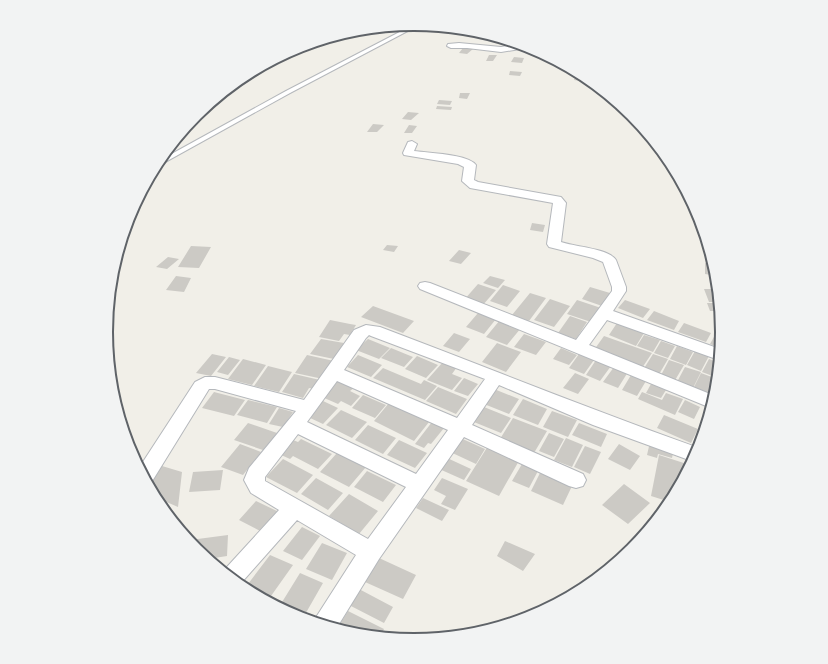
<svg xmlns="http://www.w3.org/2000/svg" width="828" height="664" font-family="'Golos Text',sans-serif">
<style>
.building{fill:#cccac5}
.lines{fill:none;stroke-linecap:round;stroke-linejoin:round}
.service-casing{stroke:#b5b8bc;stroke-width:2}
.minor-casing{stroke:#b5b8bc;stroke-width:2}
.service{fill:#fff;fill-rule:evenodd}
.minor{fill:#fff;fill-rule:evenodd}
.rim{fill:none;stroke:#5f6368;stroke-width:2}
</style>
<rect width="100%" height="100%" fill="#f1efe8"/>
<path class="building" d="M463 48 473 49 467 54 459 53Z
M489 55H497L493 61H486Z
M514 57 524 58 522 63 511 62Z
M510 71 522 72 520 76 509 75Z
M577 73 589 79 587 82 574 80Z
M460 93H470L467 99 459 98Z
M439 100 452 101 450 105 437 104Z
M437 106 452 107 451 110 436 109Z
M408 112 419 113 411 120 402 119Z
M373 124 384 125 377 132H367Z
M409 125 417 126 412 133H404Z
M532 223 545 225 543 232 530 230Z
M387 245 398 246 394 252 383 250Z
M191 246 211 247 199 268 178 267Z
M459 250 471 253 461 264 449 261Z
M168 257 179 259 167 269 156 267Z
M705 263 714 265 717 276 705 274Z
M176 276 191 278 184 292 166 290Z
M490 276 505 280 498 288 483 283Z
M478 284 496 290 482 306 464 300Z
M503 285 520 291 507 307 490 301Z
M590 287 610 293 602 306 582 299Z
M704 289H717L719 302H709Z
M530 293 546 298 529 321 512 315Z
M550 299 570 306 554 327 534 320Z
M577 300 601 308 591 322 567 314Z
M625 300 650 309 643 318 618 308Z
M707 303H719L720 311H710Z
M373 306 414 321 403 333 361 317Z
M654 311 679 321 674 330 647 320Z
M478 313 496 319 484 334 466 327Z
M570 316 587 322 576 339 558 333Z
M330 320 350 324 356 325 350 335 344 334 339 341 319 337Z
M500 320 521 328 507 345 486 337Z
M617 323 644 333 636 346 609 335Z
M684 323 711 333 706 342 678 332Z
M454 333 470 339 459 352 443 346Z
M524 334 546 342 536 355 514 347Z
M644 335 660 340 653 352 637 346Z
M715 335 722 337 720 348 710 344Z
M604 336 635 347 652 353 642 368 594 350Z
M321 339 344 343 334 359 310 354Z
M368 339 390 348 379 359 356 350Z
M661 341 675 346 668 358 654 353Z
M497 343 521 352 506 372 482 362Z
M677 346 693 352 686 365 670 359Z
M391 348 413 357 404 367 381 358Z
M561 348 577 355 569 365 553 359Z
M695 351 709 356 701 371 687 365Z
M212 354 226 357 211 376 196 373Z
M579 354 594 360 584 374 569 368Z
M653 354 668 359 658 376 643 370Z
M307 355 334 361 323 379 295 373Z
M358 355 382 365 371 377 347 367Z
M417 356 438 365 426 378 405 369Z
M229 357 240 360 228 375 217 372Z
M243 359 266 365 252 385 228 379Z
M709 359 717 362 718 359H719L718 378 702 372Z
M596 360 611 366 600 381 586 375Z
M669 360 684 365 674 382 660 377Z
M443 362 457 367 452 374 462 378 452 390 427 380Z
M268 366 292 372 279 392 254 386Z
M614 367 628 372 618 388 603 382Z
M685 367 701 372 693 388 677 382Z
M383 368 421 384 424 380 437 386 425 400 373 378Z
M575 373 589 379 578 394 563 388Z
M701 373 717 379 710 395 693 389Z
M294 374 320 380 315 389 309 388 303 398 282 392Z
M631 375 646 381 637 396 622 390Z
M464 378 478 384 468 396 454 391Z
M339 380 355 387 350 391 360 396 351 406 341 401 338 404 322 397Z
M651 384 666 390 661 398 646 393Z
M438 387 467 399 456 414 426 401Z
M494 389 519 399 509 414 484 404Z
M214 392 245 400 234 416 202 408Z
M642 392 662 400 666 393 683 399 675 415 638 399Z
M363 395 386 405 375 418 352 408Z
M523 399 547 409 538 425 513 415Z
M248 400 277 407 267 423 237 415Z
M685 400 700 407 694 419 678 412Z
M323 401 338 408 323 424 308 417Z
M389 403 429 422 414 441 374 421Z
M479 405 511 418 501 433 469 420Z
M279 408 293 412 283 427 269 424Z
M708 409 711 410 706 425 701 423Z
M341 410 367 422 352 438 326 425Z
M552 411 577 420 568 437 543 427Z
M664 415 698 429 691 443 657 428Z
M513 418 547 431 534 453 500 439Z
M432 422 444 428 431 444 428 443 424 448 415 444Z
M248 423 277 433 263 450 234 440Z
M579 423 607 434 601 447 572 435Z
M368 425 396 438 383 454 355 440Z
M700 428 705 429 700 445 693 442Z
M549 433 564 439 554 457 539 451Z
M456 436 485 449 476 464 446 450Z
M566 438 583 445 572 467 554 460Z
M301 439 332 454 318 469 293 456 290 459 279 454 293 440 298 442Z
M399 440 427 453 415 468 387 455Z
M650 442 674 449 672 458 658 454 657 458 647 455Z
M240 444 261 452 243 475 221 467Z
M619 444 640 456 630 470 608 459Z
M488 446 520 459 499 496 466 481Z
M585 446 601 452 590 474 574 467Z
M337 453 366 467 349 487 320 472Z
M659 455 690 465 670 502 651 496Z
M445 457 471 469 464 480 437 468Z
M283 459 313 475 297 493 266 477Z
M522 464 538 471 529 488 512 481Z
M162 466 182 472 178 507 155 497 148 484Z
M223 470 220 490 189 492 193 472Z
M367 471 396 485 383 502 354 487Z
M540 473 572 486 563 505 531 491Z
M316 478 343 493 328 510 301 494Z
M442 478 468 489 455 510 441 504 446 496 434 490Z
M624 484 650 503 628 524 602 505Z
M349 494 378 511 359 534 329 516Z
M423 498 449 510 442 521 416 508Z
M256 501 279 512 262 532 239 520Z
M302 527 320 536 302 560 283 551Z
M228 535 227 556 208 559 190 543V540Z
M505 541 535 554 523 571 497 556Z
M322 543 347 553 332 580 306 569Z
M270 555 293 565 271 596 248 584Z
M379 558 416 575 403 599 365 582Z
M300 573 323 583 303 618 279 607Z
M359 589 393 607 384 623 349 605Z
M348 611 384 629 380 637 354 634 338 627Z"/>
<g class="lines">
<defs>
<path id="service" d="M415 24 419 25 290 93 158 166H155L157 162 286 91Z"/>
<path id="minor" d="M459 43 501 47 514 45 516 43 523 45 520 49 501 52 467 48H451L447 46 448 44Z
M412 141 417 144 414 151C428 153 468 154 476 165L474 180 478 182 561 197 566 203 561 242C575 247 608 248 616 260L626 287V291L613 311 720 349 719 360 607 320 589 345 715 396 711 408 420 289 418 286 420 283 425 282 430 283 576 340 612 291V287L603 262 593 258 549 247 547 244 553 203 470 188 462 181 464 167 458 164 404 155 403 153 408 142Z
M366 325 380 327C486 367 592 410 699 448L698 450 692 461 689 460 593 425 499 385 472 425 583 474 586 480 583 486 576 488 569 486 464 437 379 559 336 629 313 622 356 555 297 520 242 582 238 584 224 572 226 568 279 510 251 493 244 480 249 468 296 411 215 389H209L151 483 148 484 139 468 195 382 205 377H215L304 400 354 330ZM369 335 371 336 485 379 457 418 344 370 366 338ZM337 381 448 430 416 474 307 422ZM298 434 406 487 368 539 265 481V477Z"/>
</defs>
<use href="#service" class="service-casing"/>
<use href="#minor" class="minor-casing"/>
<use href="#service" class="service"/>
<use href="#minor" class="minor"/>
</g>
<path d="M0 0H828V664H0ZM113 332a301 301 0 1 1 602 0a301 301 0 1 1-602 0Z" fill="#f2f3f3" fill-rule="evenodd"/>
<path class="rim" d="M113 332a301 301 0 1 1 602 0a301 301 0 1 1-602 0Z"/>
</svg>
